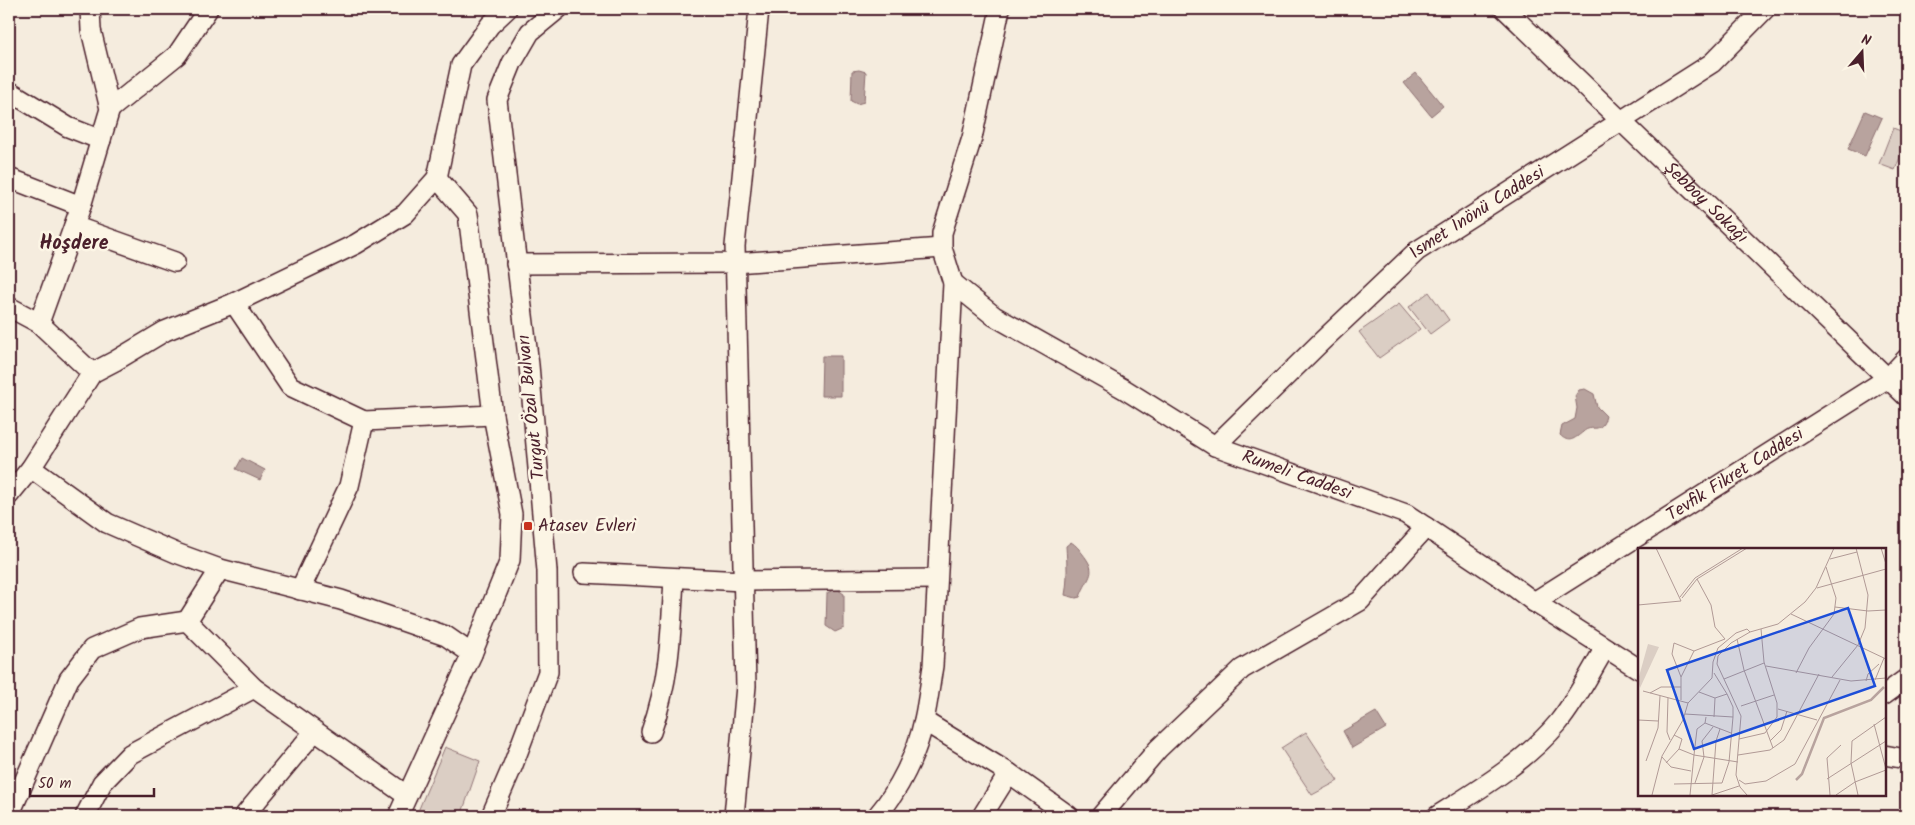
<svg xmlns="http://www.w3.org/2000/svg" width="1915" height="825" font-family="Kalam,sans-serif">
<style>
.green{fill:#dbcec4;stroke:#927678}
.water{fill:#b8a39e;stroke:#8c6e70}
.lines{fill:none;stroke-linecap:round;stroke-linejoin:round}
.minor-casing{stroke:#4a1f2b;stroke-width:22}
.minor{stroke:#fcf5e5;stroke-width:19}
.poi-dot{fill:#c8321e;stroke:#fcf5e5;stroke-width:2}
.labels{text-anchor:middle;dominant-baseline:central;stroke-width:5;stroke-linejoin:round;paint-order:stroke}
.street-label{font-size:18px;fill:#4a1f2b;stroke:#fcf5e5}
.poi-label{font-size:18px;fill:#4a1f2b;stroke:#fcf5e5;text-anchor:start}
.quarter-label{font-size:20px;font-weight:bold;fill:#4a1f2b;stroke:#fcf5e5}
.inset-river{fill:none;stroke:#b8a39e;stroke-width:2.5}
.inset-road{fill:none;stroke:#b19a96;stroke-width:1}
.view{fill:#1d4ed8;fill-opacity:0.15;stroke:#1d4ed8;stroke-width:2.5}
.inset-edge{fill:none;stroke:#4a1f2b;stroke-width:2.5}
</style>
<rect width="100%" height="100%" fill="#f5ecde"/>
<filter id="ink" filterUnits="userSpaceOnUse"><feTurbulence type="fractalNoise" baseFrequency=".02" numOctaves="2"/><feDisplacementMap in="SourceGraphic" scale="10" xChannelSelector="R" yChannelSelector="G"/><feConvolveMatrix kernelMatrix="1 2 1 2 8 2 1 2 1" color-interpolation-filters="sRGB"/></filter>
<g filter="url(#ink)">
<path class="green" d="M1893 128 1906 133V142L1895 170 1879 164Z
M1429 292 1449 320 1430 334 1409 307Z
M1399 304 1420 329 1379 358 1359 332Z
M1306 732 1338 781 1312 795 1281 748Z
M445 747 480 761 461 816H416Z"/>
<path class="water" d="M859 70 866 72 864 102 857 104 851 101 852 71Z
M1416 73 1443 106 1431 116 1404 83Z
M1865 111 1882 118 1865 156 1848 149Z
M822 356H841V396H821Z
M1585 389 1594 394 1597 407 1606 416C1601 436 1592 423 1583 432 1574 439 1569 444 1560 435L1562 426 1575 419 1577 408 1575 396 1579 390Z
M242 458 265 470 260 480 236 469Z
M1071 542C1076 545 1079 549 1082 553 1099 574 1088 575 1080 597L1076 598 1065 595C1068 579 1067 563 1066 546Z
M834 590H838L844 594V628L835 632 826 626 827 593Z
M1376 712 1386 728 1352 748 1343 731Z"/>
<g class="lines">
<defs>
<g id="minor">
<path id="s1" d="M1505 9 1906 396"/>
<path d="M9 91 68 127 101 140"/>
<path d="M110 109 177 55 208 9"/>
<path d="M9 178 81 206"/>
<path d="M74 226 175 262"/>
<path d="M516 264 735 263 942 248"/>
<path id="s2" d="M953 283 994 316 1124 389 1215 446 1406 514 1502 578 1534 602 1639 669"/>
<path d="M234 303 290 386 364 421 349 486 300 590"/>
<path d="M9 307 39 323 92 373"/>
<path d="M39 323 81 206 110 109 91 30 90 9"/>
<path d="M364 421 493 415 468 214 437 178"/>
<path id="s3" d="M1215 446 1321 342 1417 251 1712 63 1765 9"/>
<path d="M31 468 107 523 176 553 220 569 341 600 446 636 472 654 398 816"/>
<path d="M9 495 31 468 92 373 115 361 165 331 234 303 356 244 405 214 437 178 461 65 490 25 507 9"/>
<path d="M220 569 187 621 254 688 406 795"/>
<path d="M584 573 743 581 937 579"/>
<path id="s4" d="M1534 602 1888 378 1906 359"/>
<path d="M472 654 510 560 512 514 493 415"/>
<path d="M1884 695 1906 679"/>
<path d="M924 721 1009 773 1069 816"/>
<path d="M651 732C670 679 671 633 674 578"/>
<path d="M1884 755 1906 759"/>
<path d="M9 816 69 679 92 649 140 628 187 621"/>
<path d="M85 816 102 783 130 754 254 688"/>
<path d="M244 816 314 732"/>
<path d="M491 816 513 765 548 672 547 571 529 365 497 100 512 63 530 32 558 9"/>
<path d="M734 816 746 686 735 246 759 9"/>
<path d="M877 816C899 790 917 754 924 720 928 702 930 684 933 666L953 283 942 248V233L972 138 1000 9"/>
<path d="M982 816 1009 773"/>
<path d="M1101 816 1158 749 1242 669 1360 601 1426 527"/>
<path d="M1437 816C1480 789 1525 762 1558 723 1576 701 1590 673 1605 648"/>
</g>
</defs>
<use href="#minor" class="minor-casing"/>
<use href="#minor" class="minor"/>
</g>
</g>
<rect class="poi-dot" x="523" y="521" width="10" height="10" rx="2.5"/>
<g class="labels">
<g class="street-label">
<text stroke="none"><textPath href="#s1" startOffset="279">Şebboy Sokağı</textPath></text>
<text stroke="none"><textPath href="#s3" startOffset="352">İsmet İnönü Caddesi</textPath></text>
<text transform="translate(532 407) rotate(-96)">Turgut Özal Bulvarı</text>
<text stroke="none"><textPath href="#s2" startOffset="396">Rumeli Caddesi</textPath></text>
<text stroke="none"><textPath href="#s4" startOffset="238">Tevfik Fikret Caddesi</textPath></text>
</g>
<g class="poi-label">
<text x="538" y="526">Atasev Evleri</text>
</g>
<g class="quarter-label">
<text x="74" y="244">Hoşdere</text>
</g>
</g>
<g transform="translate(1638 548)">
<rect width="248" height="248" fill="#f5ecde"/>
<path d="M10 96 21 99 2 140 0 132Z" fill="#dbcec4"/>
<path class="inset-river" d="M158 232 164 226 186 170 233 152 246 139"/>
<path class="inset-road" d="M18 0 43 53M243 0 248 16M192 11 219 4M179 40 248 21M42 49 57 30 105 0M44 50 59 31 109 0M0 57 43 53M197 59 230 63 248 62M153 66 248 111M99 91 106 122 135 200M56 103 87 91 77 79 73 57 59 31M128 118 213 133 248 130M76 125 89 146 77 150M158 125 171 100 196 66 198 50 188 19M43 129 56 103 36 95 34 106 43 129V152M194 129 220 97 227 80 230 47 218 0M86 131 126 115M237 132 246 110M228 133 230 126 241 116M5 143 50 155M61 144 77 150 76 169M12 145 23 139H43M89 146 95 159V169M30 150 29 184 32 192M103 158 136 147M140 161 179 172M68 169 67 175 93 185M0 172 20 173M236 176 248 221M101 191 127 185 139 169V155L126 114 123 81M132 193 143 182 149 163M41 201 56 207 59 181 67 175M100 207 132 202 146 192 181 126M24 209 33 219 53 223M8 213 20 180 22 148M28 215 41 201 44 191 36 187M189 231 248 193M101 232 107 236 128 233 157 216 202 132M57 235 66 209 64 193 75 179M36 236 84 235 91 214 95 169 47 166M14 247 24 208 45 172 50 155 74 130 75 114 80 100 98 85 109 81 112 84M52 247 56 207 100 214M74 247 78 193 82 181M74 247 101 238M109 247 102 239 98 227 103 168 79 116 80 108 93 95 112 84 140 76 167 54 178 40 196 0M192 247 189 210 203 197M198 247 217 234 248 222M220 247 213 215 214 193 248 169"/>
<path class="view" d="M210 60 237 138 56 201 29 122Z"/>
<rect width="248" height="248" class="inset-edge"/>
</g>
<rect width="1915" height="825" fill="none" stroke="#fcf5e5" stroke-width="30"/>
<rect x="15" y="15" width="1885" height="795" fill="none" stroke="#4a1f2b" stroke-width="2" filter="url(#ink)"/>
<g transform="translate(1862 52) rotate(19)" stroke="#fcf5e5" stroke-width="4" paint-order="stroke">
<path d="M0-4L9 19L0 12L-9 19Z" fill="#4a1f2b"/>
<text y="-8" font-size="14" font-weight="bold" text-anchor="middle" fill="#4a1f2b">N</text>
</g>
<path d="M30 788v8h124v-8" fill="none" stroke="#4a1f2b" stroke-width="2.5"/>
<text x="38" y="788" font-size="15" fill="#4a1f2b" stroke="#fcf5e5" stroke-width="4" paint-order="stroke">50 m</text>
</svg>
